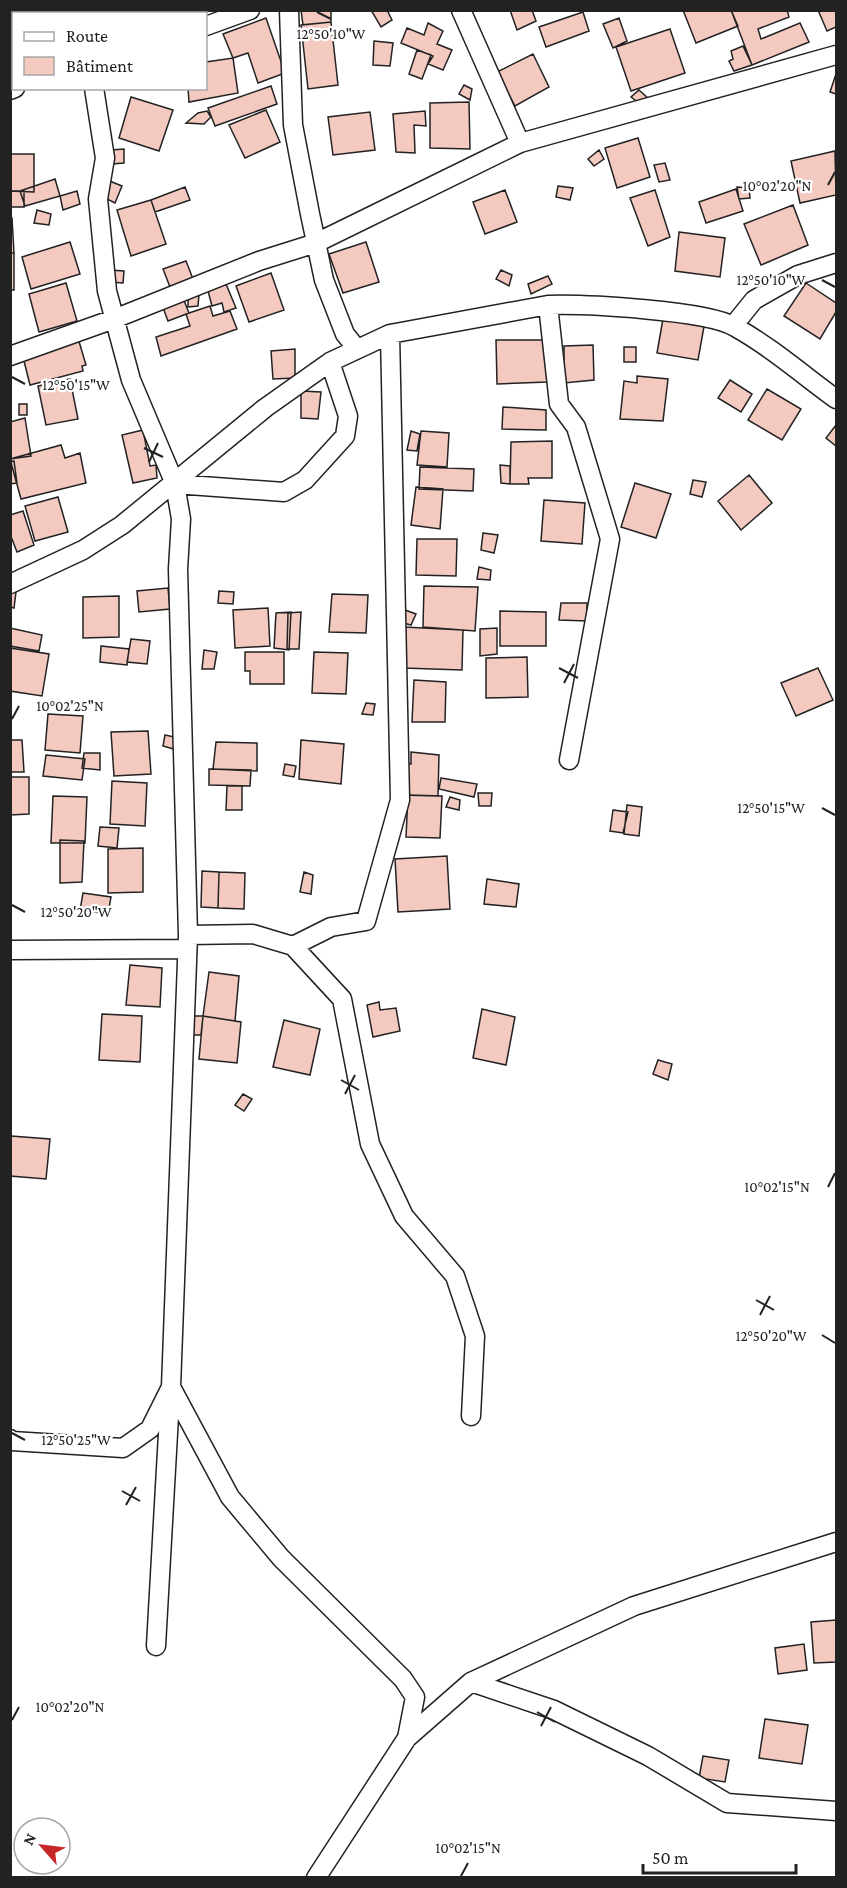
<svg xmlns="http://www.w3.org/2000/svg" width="847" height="1888" font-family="'Crimson Pro',serif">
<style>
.building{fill:#f3c9c0;stroke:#222;stroke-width:1.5}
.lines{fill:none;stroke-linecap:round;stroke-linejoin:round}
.minor-casing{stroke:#222;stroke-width:21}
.minor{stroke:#fff;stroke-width:18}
.ticks{fill:none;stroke:#222;stroke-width:2}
.ticks-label{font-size:15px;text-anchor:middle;fill:#222;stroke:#fff;stroke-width:4.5;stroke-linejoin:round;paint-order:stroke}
</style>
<rect width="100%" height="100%" fill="#fff"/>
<path class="building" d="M10 10H35L14 14V21H10Z
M60 10H102V11L61 13Z
M301 10H331V22L303 25Z
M371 10H387L392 20 381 27Z
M510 10H532L536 21 517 30Z
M683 10H731L738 26 696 43Z
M731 10H787L789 17 758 29 761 39 800 23 809 42 752 65Z
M818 10H836V27L827 31Z
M583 12 589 31 546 47 539 27Z
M266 18 285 73 258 83 248 53 233 58 223 34Z
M619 18 627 41 613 48 603 24Z
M331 22 338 85 308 89 301 25Z
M428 23 443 31 437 44 452 50 443 70 428 64 433 56 401 43 407 28 424 35Z
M670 29 685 73 631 91 616 47Z
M374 41 393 43 390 66 373 65Z
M743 46 752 65 734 71 729 61 733 59 731 51Z
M417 50 431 55 422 79 409 74Z
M533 54 549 87 515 106 497 72Z
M233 58 238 93 189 102 188 88H206V62Z
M836 74V94L830 92Z
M464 85 472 89 470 100 459 94Z
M271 86 277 104 215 126 208 108Z
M639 90 650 100 643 106 631 97Z
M131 97 173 110 159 151 119 138Z
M469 102 470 149 430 148V103Z
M266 110 280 142 245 158 229 125Z
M207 111 211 117 204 124 186 123 198 113Z
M425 111 426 126 414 125 415 153 396 152 393 114Z
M370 112 375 150 333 155 328 117Z
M638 138 650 177 617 188 605 148Z
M124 149V163L112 164 111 150Z
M599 150 604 159 594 166 588 159Z
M835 151 836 195 800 203 791 161Z
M10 154H34V192L10 191Z
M665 163 670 180 659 182 654 165Z
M55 179 60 196 25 206 20 191Z
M107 180 122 186 115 203 101 196Z
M558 186 573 188 570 200 556 197Z
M185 187 190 200 155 212 151 200Z
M737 187 749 188 750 198 739 199Z
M736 189 743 211 706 223 699 202Z
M505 190 517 222 485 234 473 202Z
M655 190 670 237 648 246 630 198Z
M10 191H24V207H10Z
M77 191 80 204 63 210 60 196Z
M151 200 166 244 131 256 117 210Z
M793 205 808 245 761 265 744 224Z
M37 210 51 214 49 225 34 223Z
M10 218H12L14 253H10Z
M679 232 725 238 720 277 675 271Z
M70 242 80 274 31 289 22 257Z
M366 242 379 282 343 293 329 254Z
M10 253H14V290H10Z
M186 261 193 279 170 287 163 269Z
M110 270 124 271 123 283 110 282Z
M501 270 512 275 509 286 496 279Z
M271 273 284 310 249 322 236 286Z
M548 276 552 284 531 294 528 284Z
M66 283 77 321 39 332 29 294Z
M806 283 836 303V312L820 339 784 316Z
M226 284 236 308 224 312 222 303 212 306 208 291Z
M199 294 198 306 188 307V295Z
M183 298 189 313 168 321 162 305Z
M210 306 213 316 230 311 237 329 161 356 156 337 190 326 186 314Z
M664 313 705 321 698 360 657 353Z
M78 338 86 365 82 366 83 371 30 385 22 353Z
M496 340H545L547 382 497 384Z
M593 345 594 380 564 383V346Z
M624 347H636V362H624Z
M295 349V378L273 379 271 351Z
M637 376 668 379 663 421 620 419 624 381 637 383Z
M70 379 78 419 46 425 38 386Z
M730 380 752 394 741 412 718 398Z
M767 389 801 409 782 440 748 420Z
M301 391 321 392 318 419 301 418Z
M19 404H27V415H19Z
M503 407 546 410V430L502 429Z
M25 418 31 456 10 459V422Z
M836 425V446L826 438Z
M143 430 150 466 156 465 157 478 133 483 122 435Z
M411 431 420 434 417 451 407 450Z
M421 431 449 433 447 467 417 465Z
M552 441V478H528L529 484H510L511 442Z
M61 445 65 458 80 453 86 483 21 499 10 459Z
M14 461 17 483 10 484V462Z
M500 465 510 466V484L501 483Z
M420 467 474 469 473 491 419 489Z
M749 475 772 503 741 530 718 501Z
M693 480 706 482 702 497 690 494Z
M635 483 671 494 656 538 621 527Z
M416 487 443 489 440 529 411 525Z
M58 497 68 532 35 541 25 506Z
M544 500 585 503 582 544 541 541Z
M23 511 34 545 17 552 10 534V515Z
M483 533 498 535 494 553 481 550Z
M417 539H457L456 576 416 575Z
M479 567 491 570 490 580 477 579Z
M424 586 478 587 475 631 423 627Z
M168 588 170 609 139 612 137 591Z
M10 591 16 592 14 608 10 607Z
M219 591 234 592 233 604 218 603Z
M332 594 368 595 366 633 329 632Z
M119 596V637L83 638V597Z
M561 603H587V621L559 620Z
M268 608 270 646 235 648 233 610Z
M405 610 416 614 411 625 403 623Z
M500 611 546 612V646H500Z
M291 612 289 650 274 648 276 613Z
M301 612 299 649H287L288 613Z
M404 627 463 630 462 670 403 668Z
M10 628 42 635 39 651 10 646Z
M497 628V654L480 656V629Z
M131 639 150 641 147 664 127 662Z
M101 646 129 649 127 665 100 662Z
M10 648 49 654 42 696 10 691Z
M204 650 217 652 214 669H202Z
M245 652H284V684H250V671H245Z
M314 652 348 653 346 694 312 693Z
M527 657 528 697 486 698V658Z
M818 668 833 700 796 716 781 683Z
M414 680 446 682 445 722H412Z
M366 703 375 704 373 715 362 714Z
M48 714 83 716 80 753 45 750Z
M148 731 151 774 114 776 111 732Z
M165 735 179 738 177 750 163 746Z
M10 740H22L24 772H10Z
M301 740 344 744 341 784 299 779Z
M216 742 257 743V771L213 769Z
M411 752 439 755 438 796 400 795 403 763 411 764Z
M84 753H100V770L82 768Z
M46 755 85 759 82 780 43 776Z
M285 764 296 766 294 777 283 775Z
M209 769 251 770 250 786 209 785Z
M10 777H29V814L10 815Z
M441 778 477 784 474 797 439 789Z
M112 781 147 783 145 826 110 824Z
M227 786H242V810H226Z
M478 793H492L491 806H479Z
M408 795 442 796 440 838 406 837Z
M53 796 87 797 85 843H51Z
M450 797 460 800 459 810 446 807Z
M627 805 642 807 639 836 624 834Z
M613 810 628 812 623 833 610 831Z
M100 827 119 828 117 848 98 846Z
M60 840 84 841 82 882 60 883Z
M143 848V892L108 893V849Z
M447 856 450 909 398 912 395 859Z
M202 871 219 872 218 908 201 907Z
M219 872 245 873 244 909 218 908Z
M304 872 313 875 311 894 300 892Z
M487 879 519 884 516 907 484 904Z
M83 893 111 897 108 914 80 910Z
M130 965 162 968 160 1007 126 1005Z
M209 972 239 976 235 1021 203 1016Z
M379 1002 380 1010 396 1008 400 1031 373 1037 367 1005Z
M482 1009 515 1017 506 1065 473 1058Z
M102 1014 142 1016 140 1062 99 1060Z
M191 1016H203L201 1035H189Z
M203 1016 241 1022 237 1063 199 1059Z
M284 1020 320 1029 310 1075 273 1067Z
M658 1060 672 1064 668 1080 653 1074Z
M243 1094 252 1099 244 1111 235 1105Z
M11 1136 50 1139 46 1179 10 1176Z
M836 1620V1662L814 1663 811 1622Z
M804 1644 807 1670 778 1674 775 1648Z
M765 1719 808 1725 802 1764 759 1758Z
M703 1756 729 1760 725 1782 699 1778Z"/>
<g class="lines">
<defs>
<path id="minor" d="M129 10V14
M289 10 293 125 310 214 324 280 345 334 357 349
M461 10 520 143
M206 26 250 10
M10 90 15 88
M548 305 559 404 576 427 610 539 569 760
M733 326 754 300 798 275 836 263
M10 356 114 319 259 261 316 243 520 143 836 55
M175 484 284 492 305 480 345 436 348 416 330 362
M10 584 83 550 122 525 265 408 330 362 390 334 548 305C584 304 707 310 735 327 771 347 803 375 836 399
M188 935 253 934 293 946 342 999 370 1144 404 1216 455 1276 475 1336 471 1416
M293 946 331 927 366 921 400 800 390 334
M10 950 187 949
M171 1387 230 1497 281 1558 403 1679 415 1697 407 1738
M10 1439 12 1441 123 1448 150 1429 171 1387 188 935 178 569 181 519 175 484 131 380 107 291 98 199 105 158 94 88
M156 1646 170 1398
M471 1682 554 1710 648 1756 727 1803 836 1811
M316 1878 407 1738 471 1682 634 1606 836 1542"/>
</defs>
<use href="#minor" class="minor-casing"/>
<use href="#minor" class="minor"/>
</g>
<path class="ticks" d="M317 12 331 19M828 185 835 172M822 280 835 287M12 377 25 384M144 448 163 457M149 462 158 443M559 668 578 678M564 683 574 664M12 719 19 706M822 808 835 815M12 905 25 912M341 1080 359 1090M345 1094 355 1075M828 1187 835 1173M756 1300 774 1310M760 1315 770 1296M822 1335 835 1343M12 1433 25 1440M122 1491 140 1501M126 1505 136 1487M537 1712 555 1722M12 1720 19 1707M541 1726 551 1707M461 1876 468 1863"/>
<g class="ticks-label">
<text x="331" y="39">12°50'10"W</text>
<text x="777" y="191">10°02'20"N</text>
<text x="771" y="285">12°50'10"W</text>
<text x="76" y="390">12°50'15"W</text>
<text x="70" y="711">10°02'25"N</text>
<text x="771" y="813">12°50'15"W</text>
<text x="76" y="917">12°50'20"W</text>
<text x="777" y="1192">10°02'15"N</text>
<text x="771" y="1341">12°50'20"W</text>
<text x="76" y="1445">12°50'25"W</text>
<text x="70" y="1712">10°02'20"N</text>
<text x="468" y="1853">10°02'15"N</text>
</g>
<rect width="847" height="1888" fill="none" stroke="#222222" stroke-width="24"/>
<rect x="12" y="12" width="195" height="78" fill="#ffffff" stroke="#a7a7a7" stroke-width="1.5"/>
<rect x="24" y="32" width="30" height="9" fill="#ffffff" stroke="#a7a7a7" stroke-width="1.5"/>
<text x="66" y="42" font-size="18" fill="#222222">Route</text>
<rect x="24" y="57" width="30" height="18" fill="#f3c9c0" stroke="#a7a7a7" stroke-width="1.5"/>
<text x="66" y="72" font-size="18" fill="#222222">Bâtiment</text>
<g transform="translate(42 1846) rotate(298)"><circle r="28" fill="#ffffff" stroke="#a7a7a7" stroke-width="1.5"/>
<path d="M0-4.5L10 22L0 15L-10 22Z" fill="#c62828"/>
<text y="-9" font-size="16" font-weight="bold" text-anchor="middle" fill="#222222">N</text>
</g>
<path d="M643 1864v9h153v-9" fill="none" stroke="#222222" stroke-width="3"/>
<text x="652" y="1864" font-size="18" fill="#222222" stroke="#ffffff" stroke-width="4.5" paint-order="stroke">50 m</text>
</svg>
